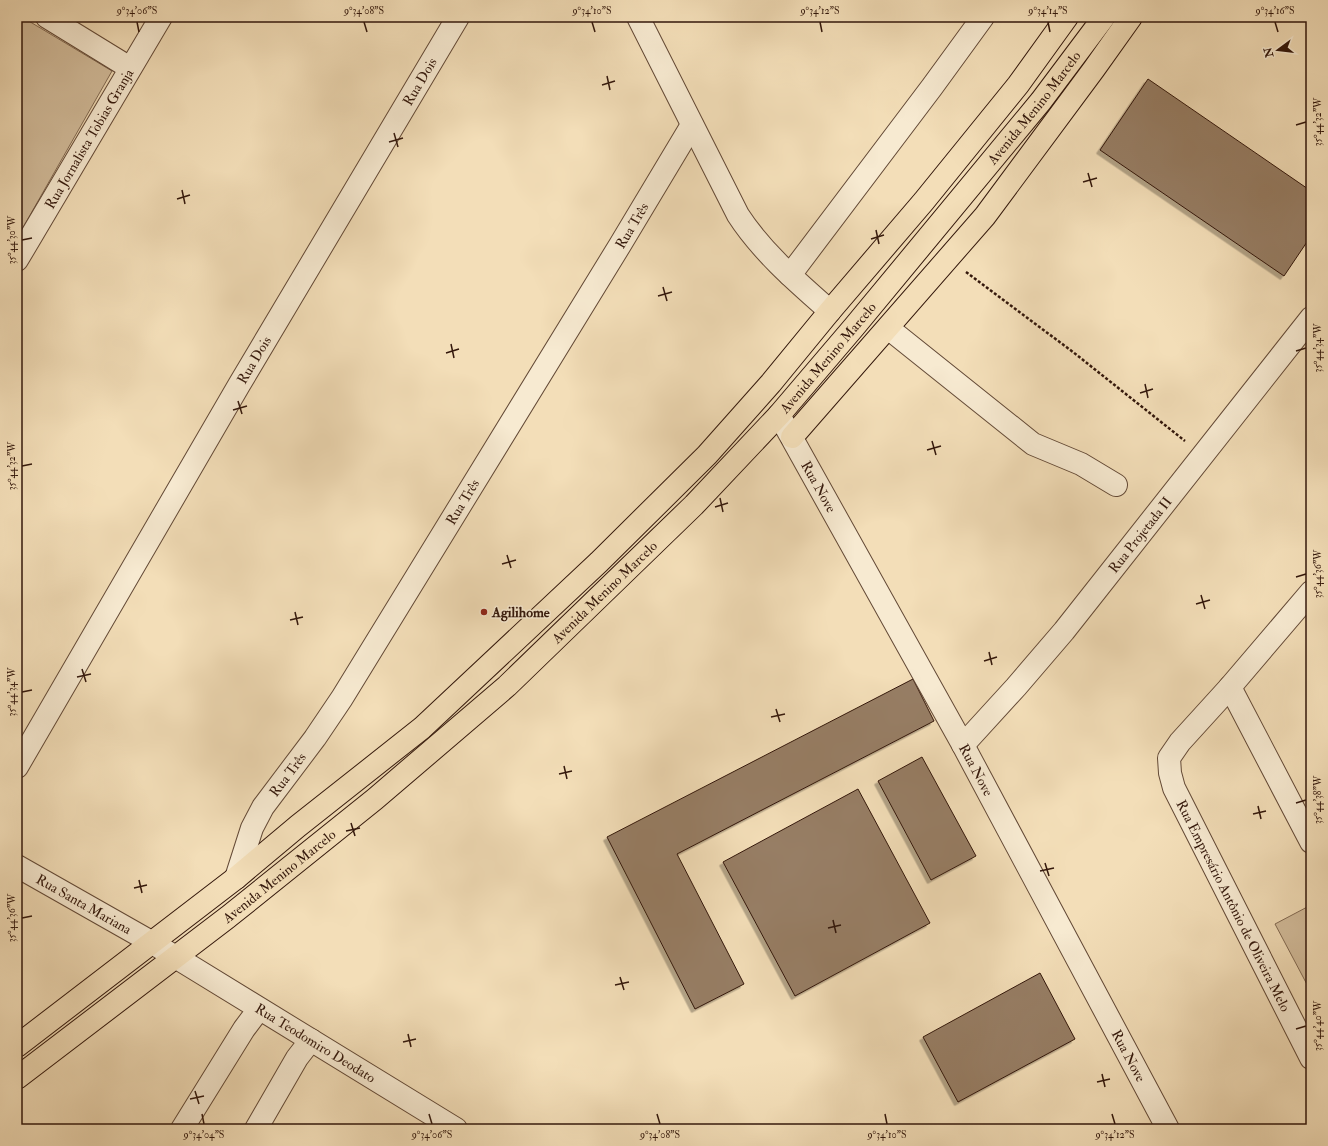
<svg xmlns="http://www.w3.org/2000/svg" width="1328" height="1146" font-family="'IM FELL Double Pica',serif">
<style>
.green{fill:#d2bc9b;stroke:#826a53}
.building{fill:#977e65;stroke:#33170b;filter:url(#shadow)}
.lines{fill:none;stroke-linecap:round;stroke-linejoin:round}
.minor-casing{stroke:#634936;stroke-width:24}
.major-casing{stroke:#33170b;stroke-width:24}
.path{stroke:#33170b;stroke-width:2.5;stroke-dasharray:3 2;stroke-linecap:butt}
.minor{stroke:#f7ead1;stroke-width:22}
.major{stroke:#f3deb8;stroke-width:22}
.ticks{fill:none;stroke:#33170b;stroke-width:1.5}
.poi-dot{fill:#8f2418;stroke:#f7ead1;stroke-width:1.5}
.labels{text-anchor:middle;dominant-baseline:central;stroke-width:3;stroke-linejoin:round;paint-order:stroke}
.street-label{font-size:14px;fill:#33170b;stroke:#f7ead1}
.poi-label{font-size:14px;font-weight:bold;fill:#33170b;stroke:#f7ead1;text-anchor:start}
.neatline{fill:none;stroke:#33170b;stroke-width:1.5}
.ticks-label{font-size:10px;text-anchor:middle;fill:#33170b}
</style>
<defs>
<filter id="shadow"><feDropShadow dx="-3.5" dy="3.5" stdDeviation="0" flood-color="#0004"/></filter>
</defs>
<rect width="100%" height="100%" fill="#f3deb8"/>
<filter id="stains"><feTurbulence type="fractalNoise" baseFrequency=".005" numOctaves="4"/><feColorMatrix values="0 0 0 0 .2 0 0 0 0 .09 0 0 0 0 .02 0 0 0 .5 -.17"/></filter>
<radialGradient id="worn" r=".72"><stop offset=".6" stop-color="#630" stop-opacity="0"/><stop offset="1" stop-color="#630" stop-opacity=".3"/></radialGradient>
<path class="green" d="M17 17H22L112 71 17 238Z
M1311 905V992L1275 924Z"/>
<path class="building" d="M1148 79 1311 191V236L1284 276 1100 150Z
M913 679 934 721 677 854 744 984 695 1009 607 837Z
M922 757 976 856 931 880 878 781Z
M858 789 930 923 795 996 723 862Z
M1040 973 1075 1039 958 1102 923 1037Z"/>
<g class="lines">
<defs>
<g id="minor">
<path d="M47 17 130 68"/>
<path d="M638 17 738 215C762 252 797 282 830 311"/>
<path id="s1" d="M17 260 161 17"/>
<path d="M790 275 932 87 983 17"/>
<path d="M888 328 1033 444 1081 464 1116 485"/>
<path id="s2" d="M779 415 963 745 1168 1129"/>
<path id="s3" d="M1311 592 1230 687 1180 742 1169 758 1170 773 1174 788 1311 1058"/>
<path d="M1230 687 1311 842"/>
<path id="s4" d="M963 745 1016 687 1064 631 1311 318"/>
<path id="s5" d="M17 767 239 385 458 17"/>
<path id="s6" d="M17 866 151 942 456 1129"/>
<path id="s7" d="M236 878 252 828 263 807 315 738 342 698 620 245 692 125"/>
<path d="M182 1129 244 1029 259 1009"/>
<path d="M256 1129 297 1058 311 1040"/>
</g>
<g id="major">
<path d="M792 437 985 216 1094 69 1131 17"/>
<path d="M17 1046 236 878 298 826 422 728 599 562 707 455 771 383 830 311 924 201 1018 85 1067 17"/>
<path id="s8" d="M17 1078 228 917 375 799 507 686 694 505 779 415 854 327 1041 101 1104 17"/>
</g>
</defs>
<use href="#minor" class="minor-casing"/>
<use href="#major" class="major-casing"/>
<path class="path" d="M966 272 1073 352 1185 441"/>
<use href="#minor" class="minor"/>
<use href="#major" class="major"/>
</g>
<path class="ticks" d="M137 22 139 32M364 22 367 32M592 22 595 32M820 22 822 32M1048 22 1050 32M1275 22 1278 32M607 76 610 90M602 85 615 81M1296 125 1306 122M394 133 398 147M389 142 403 138M1088 173 1092 187M1083 182 1097 178M182 190 185 204M177 199 190 195M876 230 879 244M871 239 884 235M22 240 32 238M663 287 667 301M658 296 672 292M451 344 454 358M1296 351 1306 348M446 353 459 349M1145 384 1148 398M1140 393 1153 389M238 401 242 414M233 410 247 406M932 441 936 455M927 450 941 446M22 466 32 464M720 498 723 512M715 507 728 503M507 555 511 568M502 564 516 560M1296 577 1306 574M1201 595 1205 609M1196 604 1210 600M295 612 298 625M290 620 303 617M989 652 992 665M984 661 997 657M82 669 86 682M77 677 91 674M22 692 32 690M776 709 780 722M771 717 785 714M564 766 567 779M559 774 572 771M1296 803 1306 800M1258 806 1261 819M1253 814 1266 811M351 823 355 836M346 831 360 828M1045 863 1049 876M1040 871 1054 868M139 880 142 893M134 888 147 885M22 918 32 916M833 920 836 933M828 928 841 925M620 977 624 990M615 985 629 982M1296 1029 1306 1026M408 1034 411 1047M403 1042 416 1039M1102 1074 1105 1087M1097 1082 1110 1079M195 1091 199 1104M190 1099 204 1096M202 1114 204 1124M429 1114 432 1124M657 1114 660 1124M885 1114 887 1124M1112 1114 1115 1124"/>
<circle class="poi-dot" cx="484" cy="612" r="4"/>
<g class="labels">
<g class="street-label">
<text stroke="none"><textPath href="#s5" startOffset="795">Rua Dois</textPath></text>
<text stroke="none"><textPath href="#s8" startOffset="1411">Avenida Menino Marcelo</textPath></text>
<text stroke="none"><textPath href="#s1" startOffset="141">Rua Jornalista Tobias Granja</textPath></text>
<text stroke="none"><textPath href="#s7" startOffset="765">Rua Três</textPath></text>
<text stroke="none"><textPath href="#s8" startOffset="1087">Avenida Menino Marcelo</textPath></text>
<text stroke="none"><textPath href="#s5" startOffset="471">Rua Dois</textPath></text>
<text stroke="none"><textPath href="#s2" startOffset="82">Rua Nove</textPath></text>
<text stroke="none"><textPath href="#s7" startOffset="441">Rua Três</textPath></text>
<text stroke="none"><textPath href="#s4" startOffset="275">Rua Projetada II</textPath></text>
<text stroke="none"><textPath href="#s8" startOffset="763">Avenida Menino Marcelo</textPath></text>
<text stroke="none"><textPath href="#s2" startOffset="406">Rua Nove</textPath></text>
<text stroke="none"><textPath href="#s7" startOffset="117">Rua Três</textPath></text>
<text stroke="none"><textPath href="#s8" startOffset="331">Avenida Menino Marcelo</textPath></text>
<text stroke="none"><textPath href="#s6" startOffset="77">Rua Santa Mariana</textPath></text>
<text stroke="none"><textPath href="#s3" startOffset="381">Rua Empresário Antônio de Oliveira Melo</textPath></text>
<text stroke="none"><textPath href="#s6" startOffset="347">Rua Teodomiro Deodato</textPath></text>
<text stroke="none"><textPath href="#s2" startOffset="730">Rua Nove</textPath></text>
</g>
<g class="poi-label">
<text x="492" y="612">Agilihome</text>
</g>
</g>
<rect width="1328" height="1146" fill="none" stroke="#f3deb8" stroke-width="44"/>
<g transform="translate(1278 50) rotate(255)" stroke="#f7ead1" stroke-width="3" paint-order="stroke">
<path d="M0-3L7 15L0 10L-7 15Z" fill="#33170b"/>
<text y="-6" font-size="11" font-weight="bold" text-anchor="middle" fill="#33170b">N</text>
</g>
<rect x="22" y="22" width="1284" height="1102" class="neatline"/>
<g class="ticks-label">
<text x="137" y="14">9°34'06"S</text>
<text x="364" y="14">9°34'08"S</text>
<text x="592" y="14">9°34'10"S</text>
<text x="820" y="14">9°34'12"S</text>
<text x="1048" y="14">9°34'14"S</text>
<text x="1275" y="14">9°34'16"S</text>
<text transform="translate(1317 122) rotate(-90)" y="4">35°44'32"W</text>
<text transform="translate(11 240) rotate(-90)" y="4">35°44'30"W</text>
<text transform="translate(1317 348) rotate(-90)" y="4">35°44'34"W</text>
<text transform="translate(11 466) rotate(-90)" y="4">35°44'32"W</text>
<text transform="translate(1317 574) rotate(-90)" y="4">35°44'36"W</text>
<text transform="translate(11 692) rotate(-90)" y="4">35°44'34"W</text>
<text transform="translate(1317 800) rotate(-90)" y="4">35°44'38"W</text>
<text transform="translate(11 918) rotate(-90)" y="4">35°44'36"W</text>
<text transform="translate(1317 1026) rotate(-90)" y="4">35°44'40"W</text>
<text x="204" y="1138">9°34'04"S</text>
<text x="432" y="1138">9°34'06"S</text>
<text x="660" y="1138">9°34'08"S</text>
<text x="887" y="1138">9°34'10"S</text>
<text x="1115" y="1138">9°34'12"S</text>
</g>
<rect width="100%" height="100%" filter="url(#stains)"/>
<rect width="100%" height="100%" fill="url(#worn)"/>
</svg>
